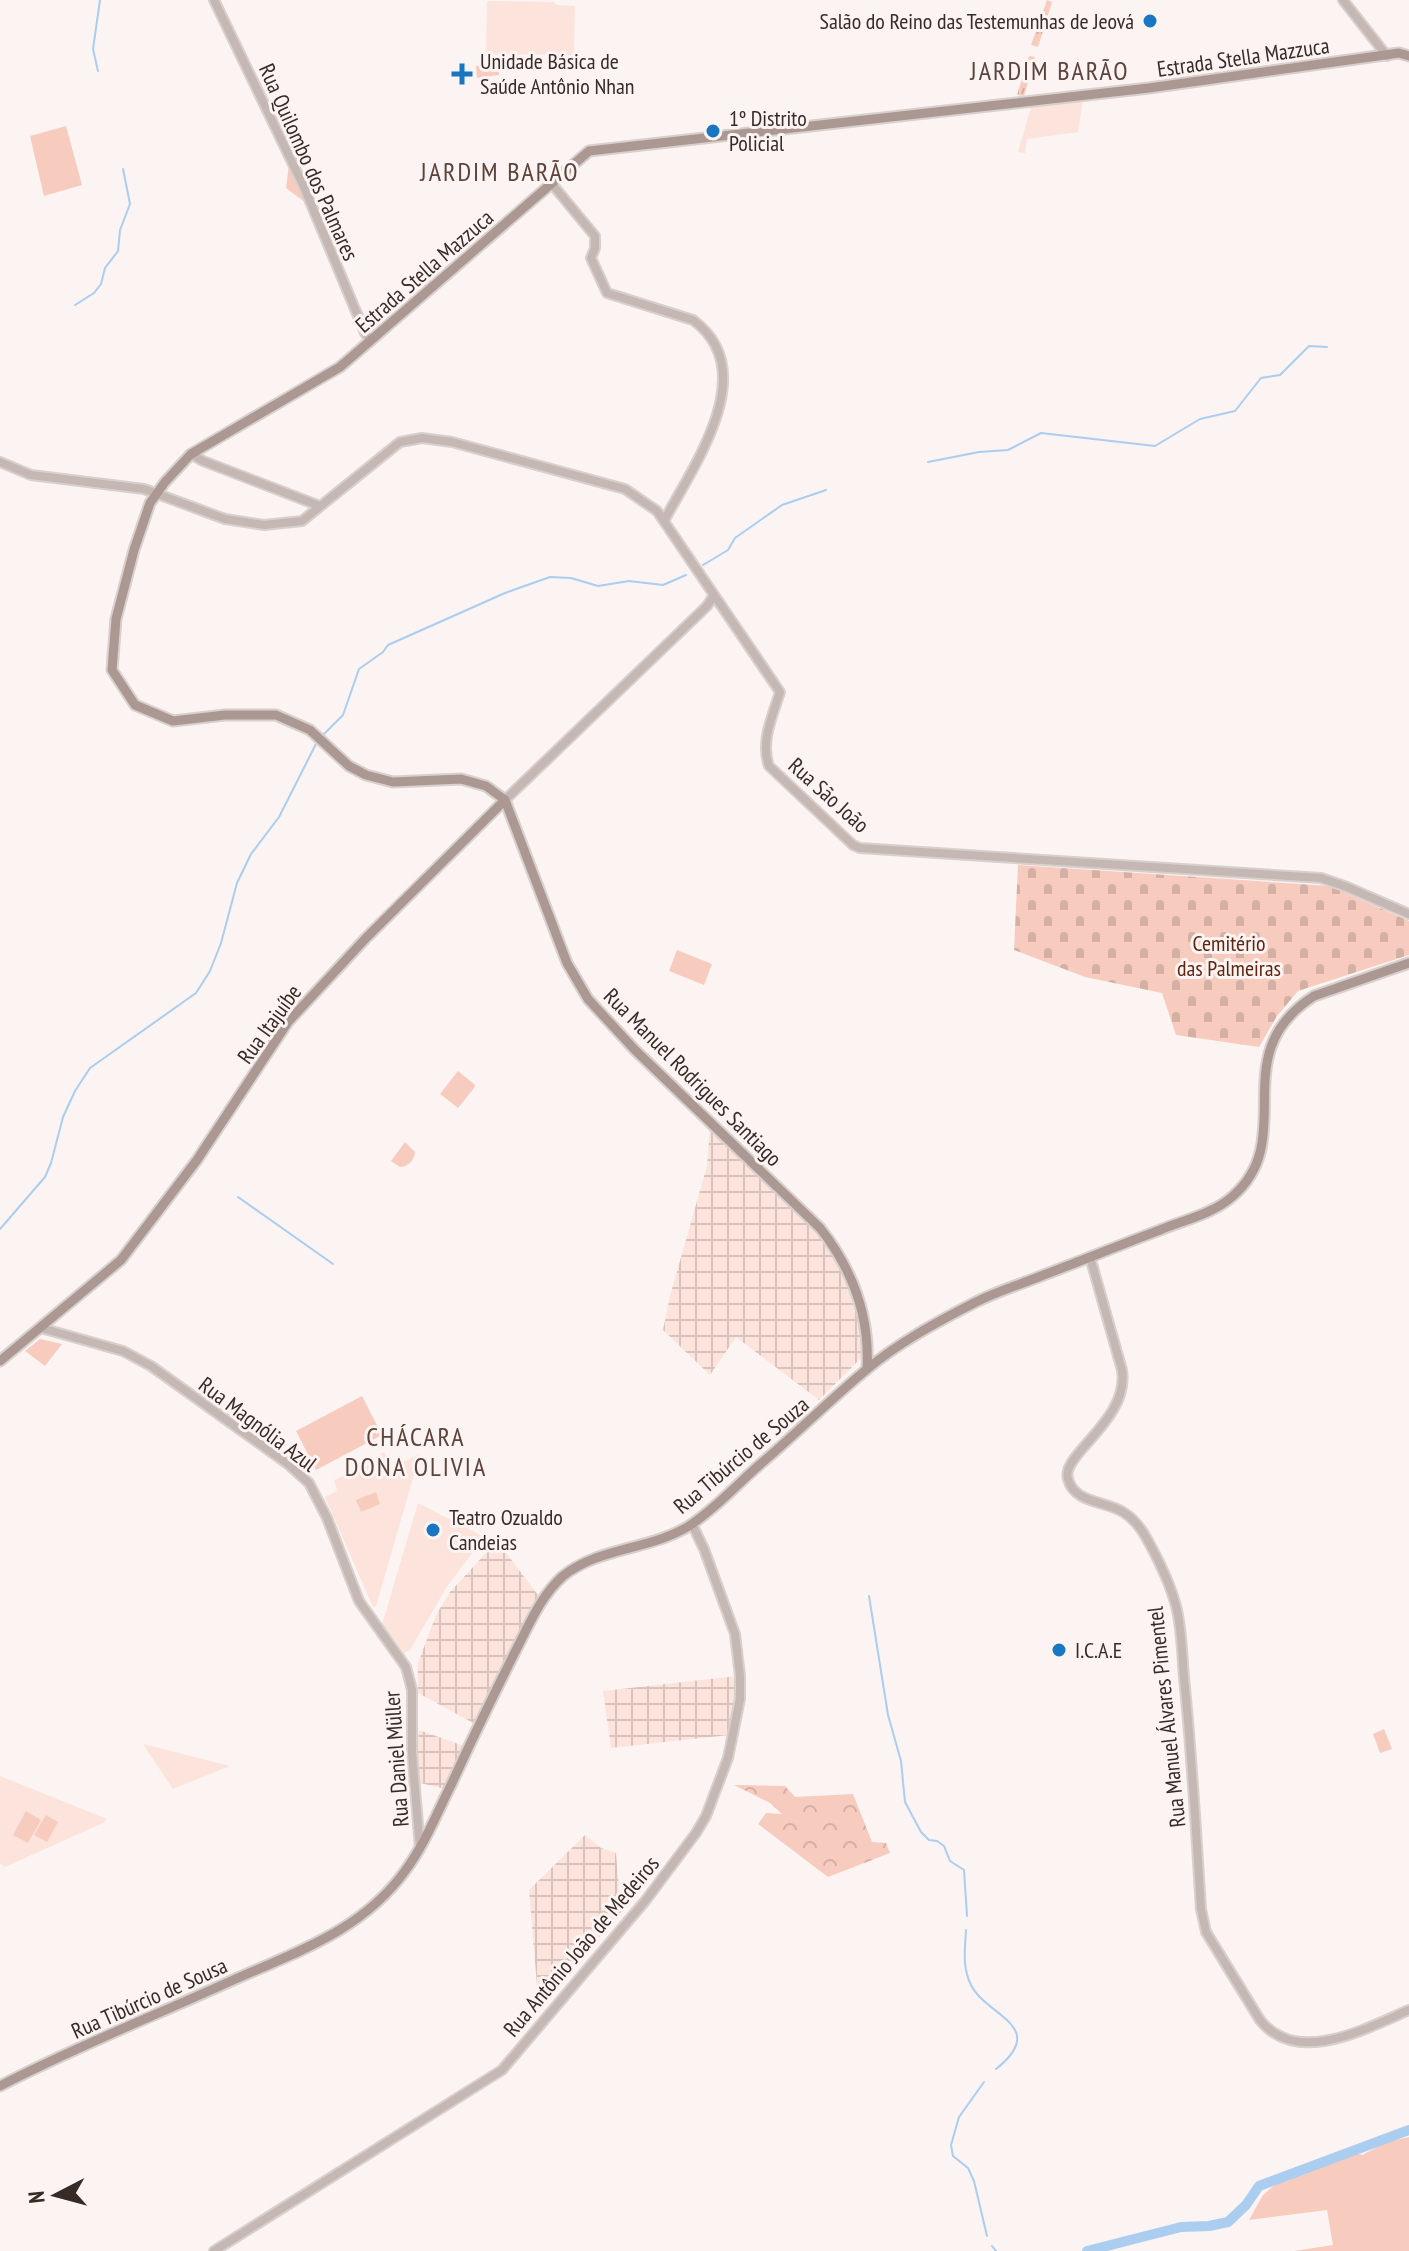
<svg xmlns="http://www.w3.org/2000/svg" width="1409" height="2251" font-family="'PT Sans Narrow',sans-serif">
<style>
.built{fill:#fce3dc}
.industrial{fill:url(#industrial-grid)}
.grass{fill:url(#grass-tufts)}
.forest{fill:url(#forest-crowns)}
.cemetery{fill:url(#cemetery-stones)}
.green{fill:#f7ccbf}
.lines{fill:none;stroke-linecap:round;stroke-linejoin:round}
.stream{stroke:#aacdf0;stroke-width:2}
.river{stroke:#aacdf0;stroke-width:10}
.tertiary-casing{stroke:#d8d0cd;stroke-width:12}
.secondary-casing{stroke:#d8d0cd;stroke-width:13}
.tertiary{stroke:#c5b7b3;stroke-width:8}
.secondary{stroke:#ac9892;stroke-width:9}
.poi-dot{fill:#1876c2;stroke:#fbf4f2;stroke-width:3}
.labels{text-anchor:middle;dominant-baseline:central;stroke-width:6;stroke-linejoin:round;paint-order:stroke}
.poi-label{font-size:22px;fill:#372b27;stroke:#fbf4f2;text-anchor:start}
.street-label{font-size:22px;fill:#372b27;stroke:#fbf4f2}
.park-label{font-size:22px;fill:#612411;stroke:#fbf4f2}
.quarter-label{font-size:26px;letter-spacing:2px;fill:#5c433b;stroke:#fbf4f2}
</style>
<defs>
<pattern id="industrial-grid" width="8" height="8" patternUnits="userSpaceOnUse" patternTransform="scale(2)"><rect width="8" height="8" fill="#fce3dc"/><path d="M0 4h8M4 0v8" fill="none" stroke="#d9c3bd"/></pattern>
<pattern id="grass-tufts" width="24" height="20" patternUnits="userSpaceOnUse" patternTransform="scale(2)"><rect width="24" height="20" fill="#f7ccbf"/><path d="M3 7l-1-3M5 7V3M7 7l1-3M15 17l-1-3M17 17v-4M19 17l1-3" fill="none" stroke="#d4afa4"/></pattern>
<pattern id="forest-crowns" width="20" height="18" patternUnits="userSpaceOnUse" patternTransform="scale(2)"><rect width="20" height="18" fill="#f7ccbf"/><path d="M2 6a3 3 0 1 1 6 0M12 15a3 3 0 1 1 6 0" fill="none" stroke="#d4afa4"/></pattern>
<pattern id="cemetery-stones" width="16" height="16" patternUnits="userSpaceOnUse" patternTransform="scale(2)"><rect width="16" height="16" fill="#f7ccbf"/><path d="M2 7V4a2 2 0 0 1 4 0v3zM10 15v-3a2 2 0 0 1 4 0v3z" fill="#d4afa4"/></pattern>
</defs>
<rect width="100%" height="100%" fill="#fbf4f2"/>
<path class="built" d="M487 1 554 2 557 5 575 6 574 55 486 54Z
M1083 100 1078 132 1027 139 1025 153 1018 152 1032 104Z
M384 1452 392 1467 420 1454 376 1606 373 1607 325 1497 337 1491 334 1480 376 1462 380 1454Z
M418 1503 484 1537 446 1588 410 1650 404 1653 382 1625Z
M143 1744 230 1766 173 1789Z
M0 1776 107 1819 103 1823 5 1867 0 1864Z"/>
<path class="industrial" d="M710 1125 814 1230 846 1275 864 1330 862 1357 819 1400 736 1337 710 1375 663 1330 670 1296 707 1166Z
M497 1541 538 1595 475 1724 418 1693V1663L436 1615 450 1592Z
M737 1676 729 1735 611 1748 603 1691Z
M419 1730 464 1746 445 1789 420 1783 417 1748Z
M585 1835 601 1848 616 1853 621 1912 578 1961 572 1962 564 1973V1979L539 2009 529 1890Z"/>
<path class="grass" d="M1047 0 1052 2 1038 47 1031 45Z
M1029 56 1035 57 1024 96 1017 95Z"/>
<path class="forest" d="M734 1785 785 1786 795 1797 853 1794 872 1842 886 1843 890 1853 828 1877 758 1824 766 1813 782 1814 770 1803Z"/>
<path class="cemetery" d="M1018 865 1330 886 1409 921V955L1298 991 1277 1016 1259 1047 1176 1035 1162 993 1085 977 1014 950Z"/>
<path class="green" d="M498 63 499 75 477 78 476 66Z
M66 126 82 185 44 196 30 136Z
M289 165 306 203 286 188Z
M677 950 712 964 704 985 669 971Z
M458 1071 475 1085 474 1088 458 1108 440 1094Z
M405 1142 415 1152C415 1159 408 1167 400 1167L391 1161Z
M40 1339 62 1344 45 1366 25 1351Z
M362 1396 382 1435 316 1470 296 1431Z
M376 1492 380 1504 361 1512 356 1500Z
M1384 1729 1392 1749 1380 1753 1373 1734Z
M26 1811 41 1820 28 1843 13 1835Z
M46 1815 58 1822 47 1842 34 1835Z
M1409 2137V2251H1294L1333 2245 1327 2210 1249 2220 1263 2195 1279 2181 1313 2170 1352 2151 1362 2155 1387 2142Z"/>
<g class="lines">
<path class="stream" d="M98 71 93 49 100 0
M75 305 94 293 101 284 105 268 118 251 120 230 130 204 123 169
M928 462 979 452 1008 450 1041 433 1155 446 1200 419 1235 411 1261 378 1280 375 1309 346 1327 347
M703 565 728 550 735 538 782 505 826 490
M321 737 343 715 359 669 383 652 388 645 505 593 550 577 571 578 598 586 629 581 663 585 686 575
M238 1197 333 1264
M0 1229 45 1177 51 1163 63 1117 75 1091 90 1068 196 993 210 971 221 943 237 883 251 854 279 817 317 742
M869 1596 888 1715 901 1761 905 1802 921 1832 929 1840 937 1841 944 1846 950 1861 964 1870 967 1916
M966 1930C965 1949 962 1967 971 1985 986 2016 1050 2026 996 2069
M984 2082 959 2117 951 2145 953 2156 968 2168 974 2181 987 2236
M992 2246 996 2251"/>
<path class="river" d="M1087 2251 1181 2227 1209 2226 1228 2222 1246 2205 1259 2186 1409 2130"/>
<defs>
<path id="tertiary" d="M214 0 304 187 365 333 370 340
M1343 0 1387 56
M552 184 595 236V248L591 258 607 293 693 320C763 371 693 466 664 521
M191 454 203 461 320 506
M0 462 31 475 144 489 225 519 264 525 302 521 400 442 422 438 452 442 625 489 657 511 780 692C773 715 760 742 769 766L853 845 860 848 1321 878 1347 887 1409 914
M505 800 707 606 714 595
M1090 1257 1122 1370C1130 1420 1060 1455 1068 1479 1074 1503 1105 1501 1123 1512 1133 1518 1141 1528 1147 1539 1158 1559 1170 1583 1176 1606 1182 1629 1182 1654 1184 1678 1192 1755 1196 1832 1201 1909L1206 1932 1260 2020C1297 2067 1367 2028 1409 2010
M41 1328 123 1351 151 1366 288 1464 309 1483 327 1518 359 1601 406 1667 412 1690V1753L420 1848
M214 2251 502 2070 646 1900 696 1833 706 1816 728 1758 740 1699V1676L735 1634 704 1549 692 1524"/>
<path id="secondary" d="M0 1361 121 1260 197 1160 288 1022 366 938 505 800
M867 1369C870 1316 853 1270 820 1228L635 1050 588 999 567 963 505 800 486 786 461 779 393 782 366 775 349 766 310 730 276 715H225L173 721 135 705 112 670 116 619 134 550 150 503 165 482 191 454 340 367 589 151 1149 88 1399 53 1409 56
M0 2086C75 2047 154 2016 231 1981 296 1952 362 1931 405 1871 425 1844 437 1813 452 1783 472 1739 493 1696 515 1652 528 1627 541 1595 563 1576 599 1547 650 1550 689 1526 717 1508 739 1482 764 1461 799 1431 831 1399 866 1370 898 1343 937 1322 974 1303 995 1292 1019 1285 1041 1276 1081 1261 1120 1245 1160 1230 1184 1220 1213 1214 1233 1196 1300 1137 1223 1054 1314 996L1409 963"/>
</defs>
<use href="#tertiary" class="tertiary-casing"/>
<use href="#secondary" class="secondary-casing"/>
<use href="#tertiary" class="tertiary"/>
<use href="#secondary" class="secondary"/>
</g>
<g class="poi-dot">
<circle cx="1150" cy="21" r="8"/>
<path d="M458 62h8v8h8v8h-8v8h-8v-8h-8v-8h8z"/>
<circle cx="713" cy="131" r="8"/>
<circle cx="433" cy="1530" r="8"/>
<circle cx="1059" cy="1650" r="8"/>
</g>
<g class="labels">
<g class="poi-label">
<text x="1134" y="21" text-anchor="end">Salão do Reino das Testemunhas de Jeová</text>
<text x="480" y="61">Unidade Básica de<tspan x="480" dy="25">Saúde Antônio Nhan</tspan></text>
<text x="729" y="118">1º Distrito<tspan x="729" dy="25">Policial</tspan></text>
<text x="449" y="1517">Teatro Ozualdo<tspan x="449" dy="25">Candeias</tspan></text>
<text x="1075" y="1650">I.C.A.E</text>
</g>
<g class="street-label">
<text transform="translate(1243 57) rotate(-8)">Estrada Stella Mazzuca</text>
<text transform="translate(309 162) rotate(66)">Rua Quilombo dos Palmares</text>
<text transform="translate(424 271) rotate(-41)">Estrada Stella Mazzuca</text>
<text transform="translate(829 795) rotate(42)">Rua São João</text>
<text transform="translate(269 1024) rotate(-54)">Rua Itajuíbe</text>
<text transform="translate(693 1077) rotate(45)">Rua Manuel Rodrigues Santiago</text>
<text transform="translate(258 1424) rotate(37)">Rua Magnólia Azul</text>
<text transform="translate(741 1455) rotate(-40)">Rua Tibúrcio de Souza</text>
<text transform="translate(1166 1717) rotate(-96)">Rua Manuel Álvares Pimentel</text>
<text transform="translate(396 1759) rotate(-94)">Rua Daniel Müller</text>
<text transform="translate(581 1946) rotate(-50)">Rua Antônio João de Medeiros</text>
<text transform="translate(149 1998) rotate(-24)">Rua Tibúrcio de Sousa</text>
</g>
<g class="park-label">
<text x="1229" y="943">Cemitério<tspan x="1229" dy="25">das Palmeiras</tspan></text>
</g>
<g class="quarter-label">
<text x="1050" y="70">JARDIM BARÃO</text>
<text x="500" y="171">JARDIM BARÃO</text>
<text x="416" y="1436">CHÁCARA<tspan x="416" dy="30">DONA OLIVIA</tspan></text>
</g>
</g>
<g transform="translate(56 2195) rotate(264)" stroke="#fbf4f2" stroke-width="6" paint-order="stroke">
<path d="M0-6L14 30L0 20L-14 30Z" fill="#372b27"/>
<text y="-12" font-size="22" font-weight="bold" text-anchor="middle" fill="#372b27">N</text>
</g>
</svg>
